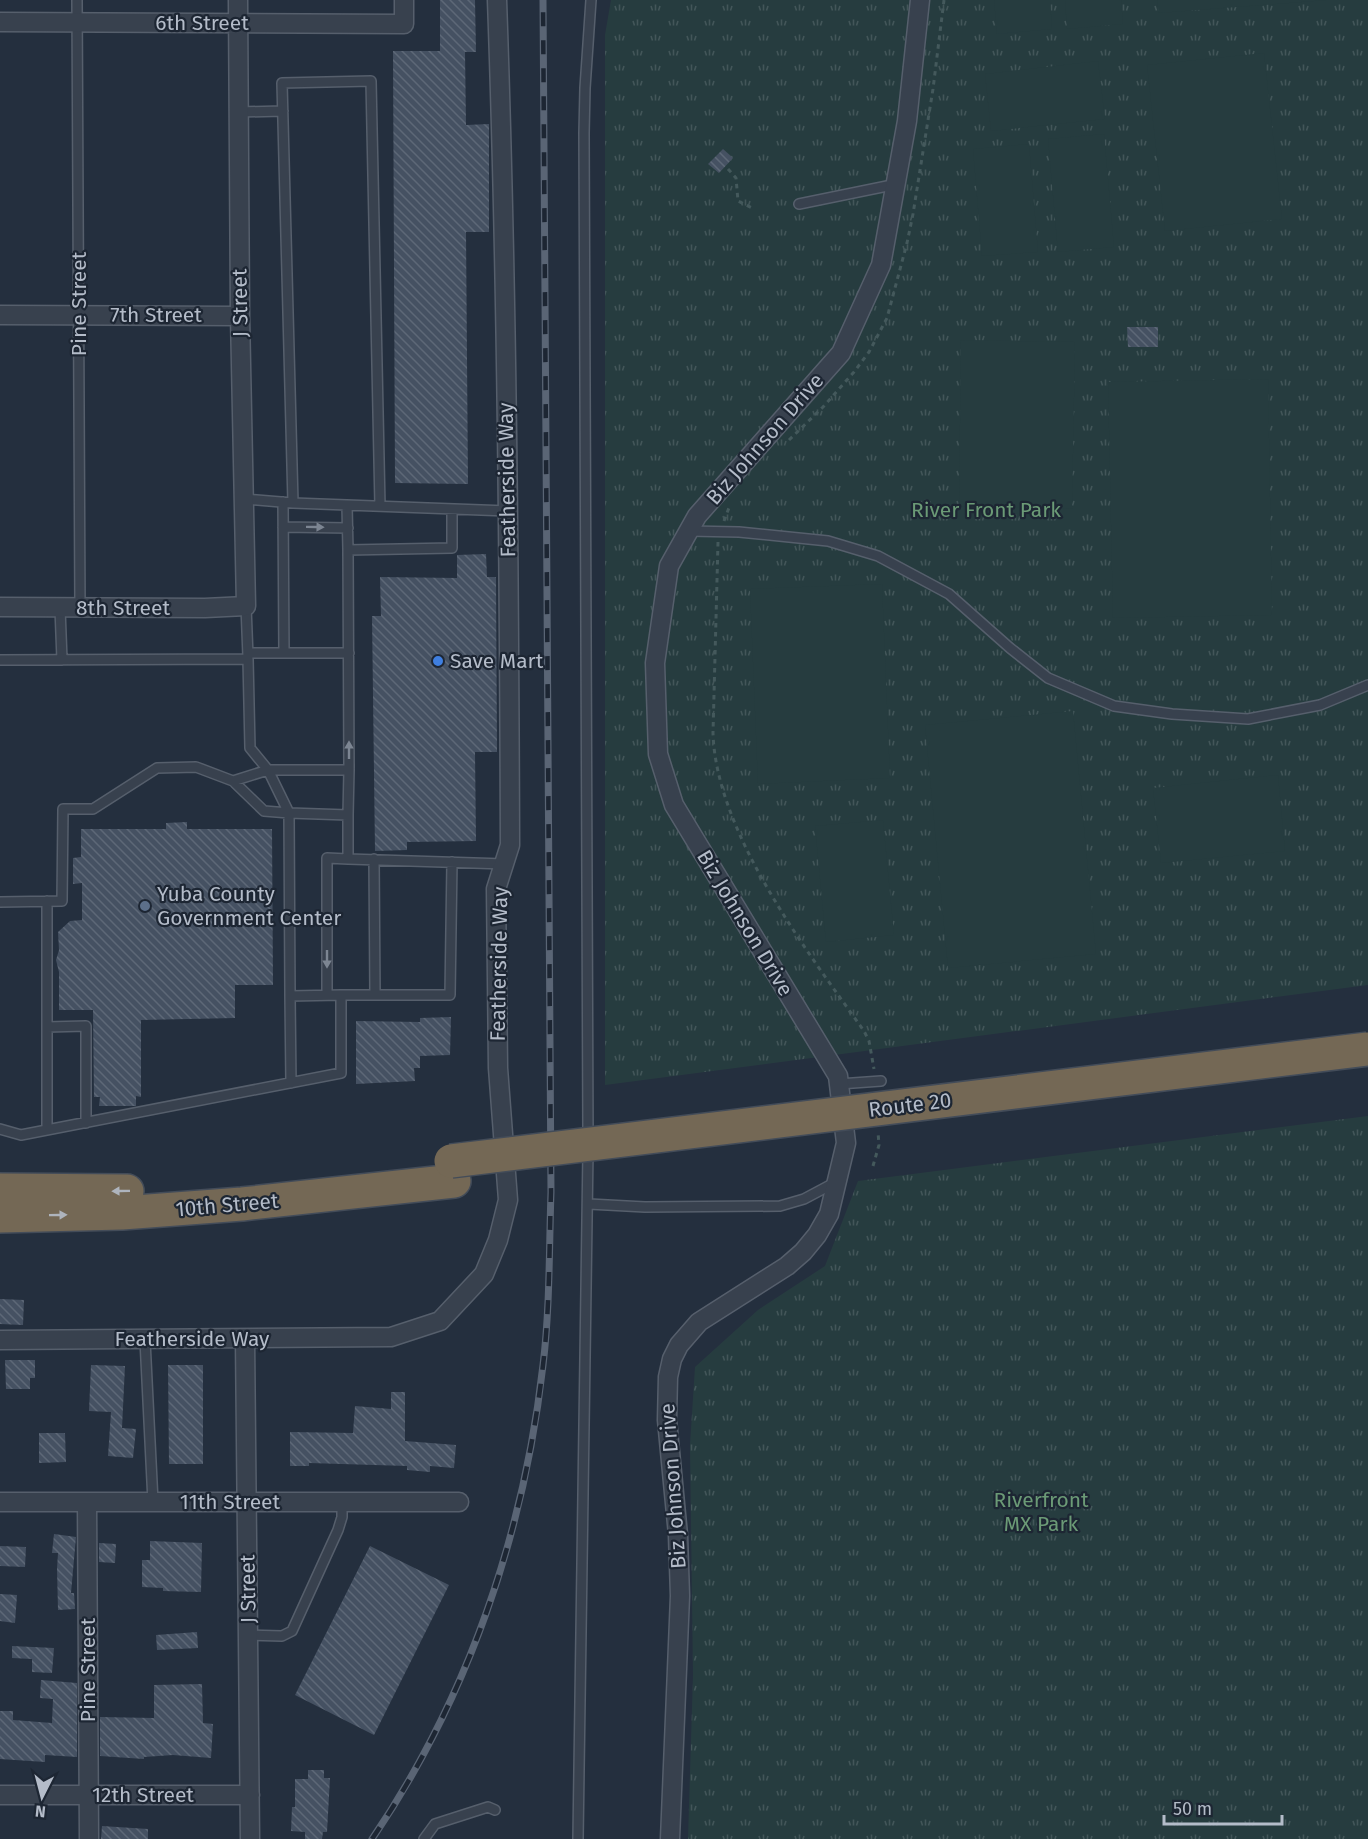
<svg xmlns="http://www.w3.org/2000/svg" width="1368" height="1839" font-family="'Fira Sans',sans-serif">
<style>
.grass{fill:url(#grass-tufts)}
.garden{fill:#263c3f}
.building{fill:url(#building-back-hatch)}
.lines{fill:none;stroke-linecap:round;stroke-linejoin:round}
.lane-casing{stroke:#565f6c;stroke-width:12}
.street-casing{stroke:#565f6c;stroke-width:21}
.highway-casing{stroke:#434c59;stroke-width:36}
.path{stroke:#44595c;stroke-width:3;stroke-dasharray:4.5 4.5;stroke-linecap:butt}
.lane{stroke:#38414e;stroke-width:9}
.street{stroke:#38414e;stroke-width:18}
.highway{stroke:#746855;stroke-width:33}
.rail-casing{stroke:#5a6575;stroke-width:7}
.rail{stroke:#1d2633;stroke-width:4.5;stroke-dasharray:14;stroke-linecap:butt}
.highway-bridge-casing{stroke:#434c59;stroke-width:36;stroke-linecap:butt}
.highway-bridge{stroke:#746855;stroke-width:33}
.oneway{fill:#7c8592}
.oneway2{fill:#aeb4bd}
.shop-dot{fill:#3f7fe0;stroke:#1d2633;stroke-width:2}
.service-dot{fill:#5c6f8a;stroke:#1d2633;stroke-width:2}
.labels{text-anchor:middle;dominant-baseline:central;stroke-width:4.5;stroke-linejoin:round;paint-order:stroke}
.street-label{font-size:21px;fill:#b4bcc9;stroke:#1d2633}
.park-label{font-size:21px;fill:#6b9a76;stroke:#1d2633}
.poi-label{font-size:21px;fill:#b4bcc9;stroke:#1d2633;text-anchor:start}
</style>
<defs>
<pattern id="grass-tufts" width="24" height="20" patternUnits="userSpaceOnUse" patternTransform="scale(1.5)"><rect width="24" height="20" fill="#263c3f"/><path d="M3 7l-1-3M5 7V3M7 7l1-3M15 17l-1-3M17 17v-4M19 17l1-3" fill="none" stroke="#435659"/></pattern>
<pattern id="building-back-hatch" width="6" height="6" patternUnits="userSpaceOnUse" patternTransform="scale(1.5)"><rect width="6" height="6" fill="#455162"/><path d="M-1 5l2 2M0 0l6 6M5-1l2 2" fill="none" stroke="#5d6877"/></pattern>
</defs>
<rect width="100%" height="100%" fill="#242f3e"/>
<path class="grass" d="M611 0H1368V985L605 1085V35Z
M1368 1116V1839H688L693 1675 690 1445 695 1367 758 1310 825 1266 858 1181Z"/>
<path class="garden" d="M994 0H1050L1052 29 997 34Z
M1065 0H1121L1123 24 1067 29Z
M1157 0H1327L1159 13Z
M1264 53 1282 219 1165 231 1147 65Z
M1098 61 1105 119 991 131 985 74Z
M1104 134 1114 247 1058 252 1048 139Z
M1029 144 1038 252 982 256 973 149Z
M961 340 1075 342 1072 509 959 506Z
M1268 379 1272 615 1113 618 1108 382Z
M882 584 890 778 758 784 750 589Z
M1073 711 1096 954 948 968 925 725Z
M1278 775 1285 851 1161 863 1153 788Z
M883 820 894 935 826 942 815 826Z"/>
<path class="building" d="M440 0H475L476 52H465L466 125 489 124V232H466L468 484 395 483 393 51H440Z
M723 149 733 158 719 173 708 164Z
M1127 327H1158V347H1128Z
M486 554 487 577H496L497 752H475L476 841 407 842V850L375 851 372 616H381L380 577 457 578V555Z
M187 822V829H272L273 985H235V1018L141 1020V1097L136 1096V1106H99L100 1097H94L93 1010H59V972L56 960 59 950 58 932 70 921 82 920V883L73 884V858L81 857V829H166V823Z
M451 1017 450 1055 420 1056V1068H414L415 1081 356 1084V1021L420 1022V1018Z
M0 1299 24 1300 23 1325 0 1324Z
M5 1360H35V1378H30V1389H6Z
M91 1365 125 1366 122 1428 136 1429 133 1458 108 1456 111 1412 89 1411Z
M168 1365H203V1464H169Z
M391 1392H405V1441L456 1445 454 1468 430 1466V1472L407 1470V1466L309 1463V1466H290V1432L353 1433 355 1406 391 1409Z
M39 1433H65L66 1462 39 1463Z
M54 1534 76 1537 71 1593H74L75 1609 58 1610 57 1569 58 1553H52Z
M150 1541 202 1543 201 1592 163 1591V1588L142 1587V1560H150Z
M99 1543 116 1544 115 1563 99 1562Z
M0 1546 26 1547 25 1567 0 1566Z
M370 1546 449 1585 374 1735 295 1695Z
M0 1594 17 1595 15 1623 0 1621Z
M197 1632 198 1648 157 1650 156 1635Z
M12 1646 54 1648 52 1673 32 1672V1659L12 1658Z
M41 1680 77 1683V1757L45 1755V1762L0 1759V1711H13V1720L52 1723 53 1699 40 1698Z
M202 1684 203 1723 213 1724 211 1758 173 1755 144 1757V1759L100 1756V1717L154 1718V1685Z
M308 1770H324V1778H330L327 1832H323L322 1839H305V1832L291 1831 292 1807H295V1779H308Z
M102 1826 148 1829V1839H101Z"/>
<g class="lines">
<defs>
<path id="lane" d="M77 0 80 608
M238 112 283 111
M799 204 897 184
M244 499 293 503 508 511
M283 502 284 653
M293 503 282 83 371 81 380 506
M347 506 348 550
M283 527 348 528
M689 531 739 532 828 541 878 556 949 594 1010 648 1048 678 1114 706 1172 714 1248 719 1320 705 1368 685
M246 606 248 657
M60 608 62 660
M248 653H349
M0 660 248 659 250 748 268 770H349L348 815
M268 770 289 813 264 811 233 781Z
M349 770 348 550 452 548V510
M374 859 375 995
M47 901V1130
M0 902 62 901 63 809H93L157 768 196 767 233 781
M327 995V858L348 859
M341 995H450L452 862
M290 996 291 1083
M47 1027 86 1026V1123
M839 1084 881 1081
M0 1129 21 1135 341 1073V995L290 996 289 813 348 815V859L505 864
M588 1137 584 133 585 88 591 0
M589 1204 645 1207 780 1206 804 1199 836 1182
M145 1340 153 1502
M248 1635 282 1636 292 1631 338 1530 342 1517V1502
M424 1839 435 1824 488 1807 495 1810
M578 1839 588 1151"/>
<path id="street" d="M0 22 404 24V0
M0 315 240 316
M0 607 205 608 246 606 240 316 238 0
M245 1339 250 1839
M0 1340 391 1337 440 1321 484 1274 498 1240 508 1200 498 1068 496 889 510 845C509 563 507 281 497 0
M0 1502H459
M87 1502 89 1839
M0 1795H250
M670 1839 680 1596 678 1535 667 1420 668 1377 672 1359 679 1345 699 1322 787 1266 803 1252 817 1235 829 1214 846 1143 838 1076 674 805 658 754 655 663 669 566 697 516 841 353 881 265 907 121 920 0"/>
<path id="highway" d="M0 1190 127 1191
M0 1216 122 1213 242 1204 454 1181"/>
</defs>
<use href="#lane" class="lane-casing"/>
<use href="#street" class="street-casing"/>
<use href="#highway" class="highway-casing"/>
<path class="path" d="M728 169 736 178 738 201 752 208
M789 440 823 407 854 372 869 352 887 318 907 243 913 214 933 89 944 0
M724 521 730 505
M718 542 713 733C716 833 807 951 864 1031L869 1041 874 1069
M873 1166 879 1145 878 1132"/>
<use href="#lane" class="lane"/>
<use href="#street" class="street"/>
<use href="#highway" class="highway"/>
<defs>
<path id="rail" d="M372 1839C468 1698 524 1534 543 1365 550 1308 549 1249 551 1192L543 0"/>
</defs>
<use href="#rail" class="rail-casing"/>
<use href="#rail" class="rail"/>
<defs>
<path id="highway-bridge" d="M451 1161 1368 1049"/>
</defs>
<use href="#highway-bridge" class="highway-bridge-casing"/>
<use href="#highway-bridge" class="highway-bridge"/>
</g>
<defs><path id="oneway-solid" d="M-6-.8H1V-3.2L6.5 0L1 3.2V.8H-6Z" transform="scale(1.5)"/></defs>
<g class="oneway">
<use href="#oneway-solid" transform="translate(315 527) rotate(1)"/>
<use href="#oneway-solid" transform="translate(349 750) rotate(-90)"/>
<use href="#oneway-solid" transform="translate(327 959) rotate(90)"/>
</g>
<g class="oneway2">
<use href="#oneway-solid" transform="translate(121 1191) rotate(179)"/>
<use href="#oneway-solid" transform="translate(58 1215) rotate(-1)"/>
</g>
<circle class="shop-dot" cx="438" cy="661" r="6"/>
<circle class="service-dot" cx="145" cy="906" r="6"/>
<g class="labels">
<g class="street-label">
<text x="202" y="23">6th Street</text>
<text transform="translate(240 303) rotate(-91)">J Street</text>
<text transform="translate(79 304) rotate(-90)">Pine Street</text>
<text x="156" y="315">7th Street</text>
<text transform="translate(765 439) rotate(-49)">Biz Johnson Drive</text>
<text transform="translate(507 480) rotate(-91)">Featherside Way</text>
<text x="123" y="608">8th Street</text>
<text transform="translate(745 923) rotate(59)">Biz Johnson Drive</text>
<text transform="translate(499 964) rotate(-89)">Featherside Way</text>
<text transform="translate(910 1105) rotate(-7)">Route 20</text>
<text transform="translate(227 1205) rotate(-5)">10th Street</text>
<text x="192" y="1339">Featherside Way</text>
<text transform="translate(673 1486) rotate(-94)">Biz Johnson Drive</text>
<text x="230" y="1502">11th Street</text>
<text transform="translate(248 1589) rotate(-91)">J Street</text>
<text transform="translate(88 1670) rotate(-90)">Pine Street</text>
<text x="143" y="1795">12th Street</text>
</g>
<g class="park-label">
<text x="986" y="510">River Front Park</text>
<text x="1041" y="1500">Riverfront<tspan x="1041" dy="24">MX Park</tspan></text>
</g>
<g class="poi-label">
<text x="450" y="661">Save Mart</text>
<text x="157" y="894">Yuba County<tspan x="157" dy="24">Government Center</tspan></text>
</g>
</g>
<g transform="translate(42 1797) rotate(186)" stroke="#1d2633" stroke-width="4.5" paint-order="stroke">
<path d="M0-4.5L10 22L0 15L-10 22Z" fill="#b4bcc9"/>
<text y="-9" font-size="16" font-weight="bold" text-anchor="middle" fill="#b4bcc9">N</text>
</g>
<path d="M1164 1815v9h118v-9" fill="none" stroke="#b4bcc9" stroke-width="3"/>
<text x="1173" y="1815" font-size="18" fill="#b4bcc9" stroke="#1d2633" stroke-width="4.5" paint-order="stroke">50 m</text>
</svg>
